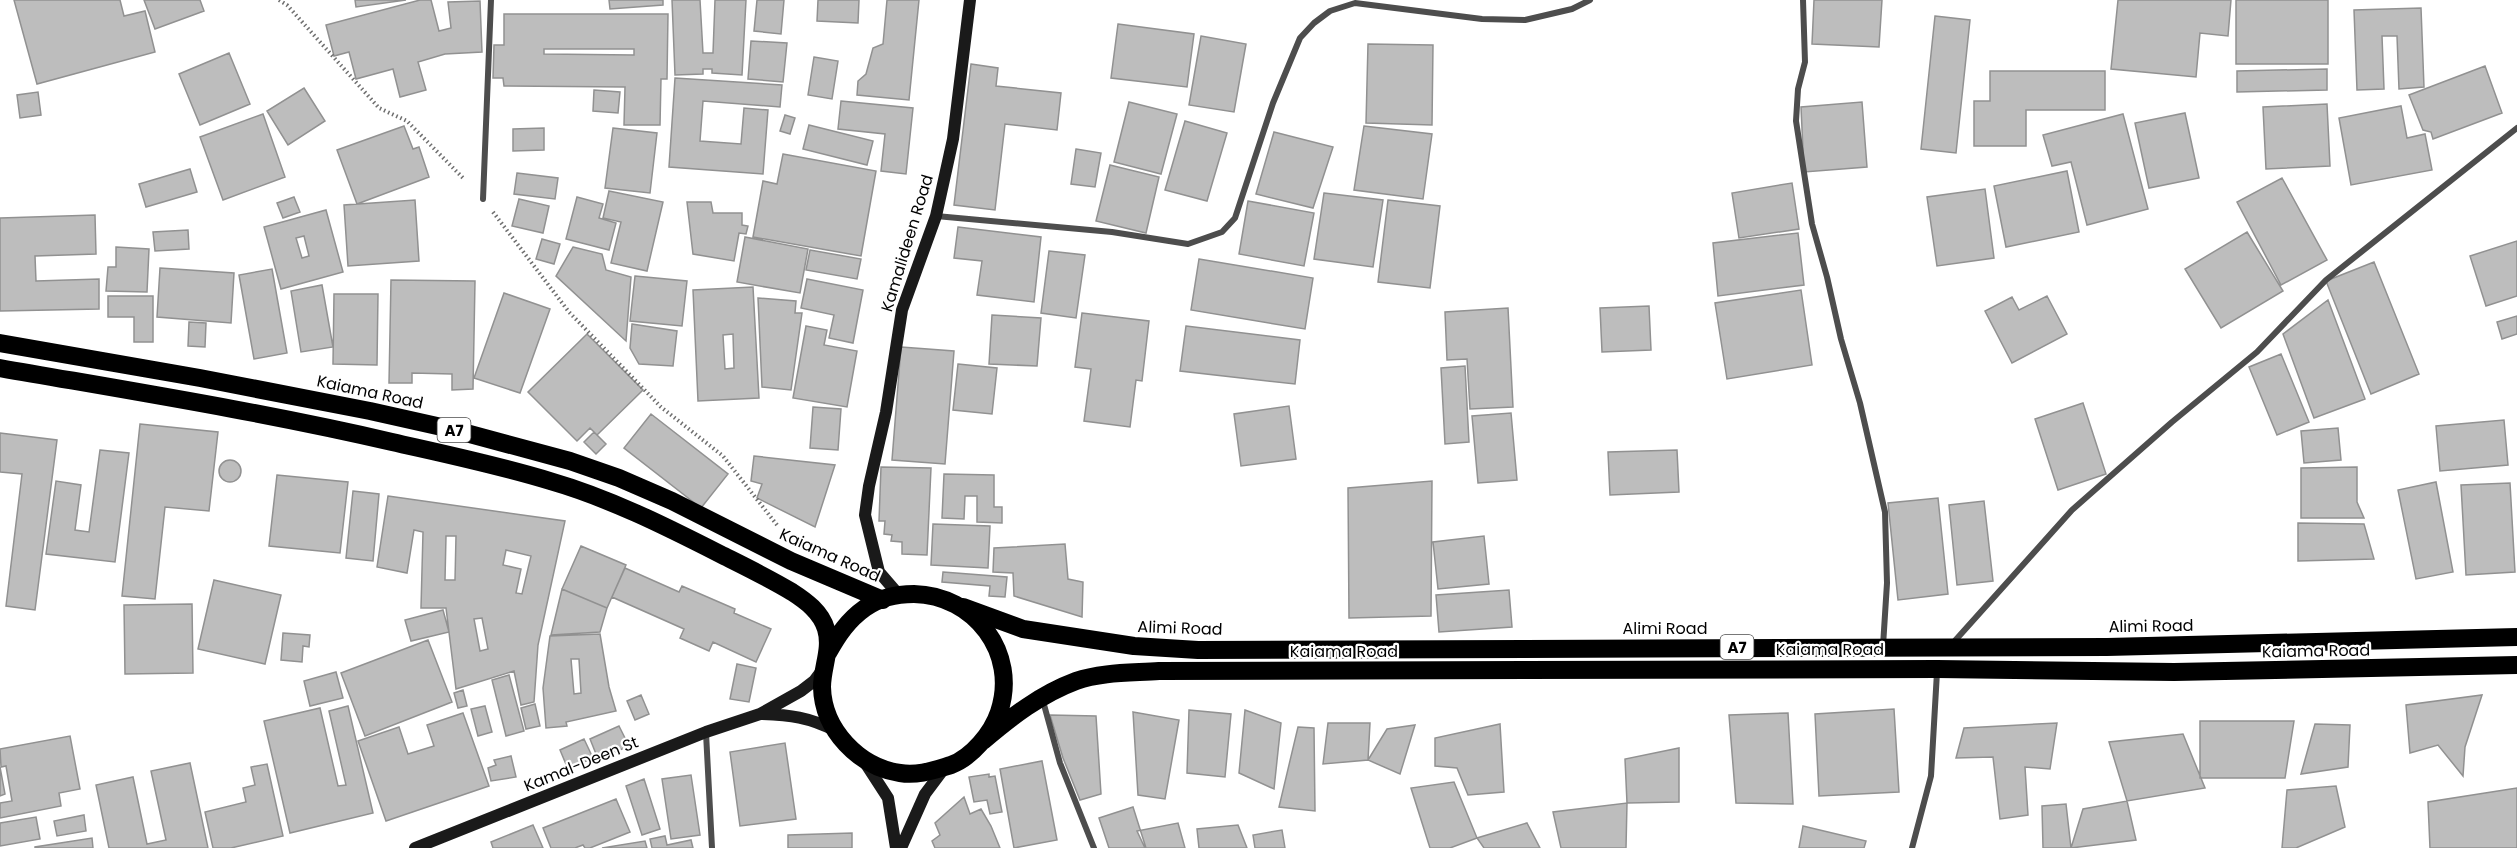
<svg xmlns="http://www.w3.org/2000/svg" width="2517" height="848" font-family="Poppins,sans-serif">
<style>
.building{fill:#bdbdbd;stroke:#919191;stroke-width:1.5;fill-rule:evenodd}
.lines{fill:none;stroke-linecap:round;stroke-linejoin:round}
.path{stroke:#6f6f6f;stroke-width:4;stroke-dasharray:1.5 3;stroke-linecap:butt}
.street{stroke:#4d4d4d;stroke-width:6}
.secondary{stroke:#1a1a1a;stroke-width:12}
.highway{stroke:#000;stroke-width:18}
.labels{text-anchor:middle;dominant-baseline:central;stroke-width:4.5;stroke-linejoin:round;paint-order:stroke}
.shield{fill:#fff;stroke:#4c4c4c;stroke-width:1.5}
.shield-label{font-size:15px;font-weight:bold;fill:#000}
.street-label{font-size:16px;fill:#000;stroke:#fff}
</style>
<rect width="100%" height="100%" fill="#fff"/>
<path class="building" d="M14 0H120L124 16 145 11 155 52 37 84Z
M144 0H200L204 11 155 29Z
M355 0H406L356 7Z
M420 0H431L439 31 451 28 448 2 480 1 482 52 445 54 418 62 426 90 400 97 393 69 356 79 349 52 334 56 326 25Z
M609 0H663V5L610 9Z
M672 0H700L703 53H713L715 0H746L742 75 712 73V69H703V74L675 75Z
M757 0H784L781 34 754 31Z
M818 0H859L858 23 817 21Z
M887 0H919L909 100 857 95 858 81 866 74 873 48 883 44Z
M1814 0H1882L1879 47 1812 44Z
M2118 0H2231L2228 36 2200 33 2196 77 2111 69Z
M2236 0H2328V64H2236Z
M2421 8 2424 87 2399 89 2397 36H2382L2384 89 2357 90 2354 10Z
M504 14H668L667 79H661L660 125H624L625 87 504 86 503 78H493L494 45H504ZM544 49H634V55L544 54Z
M1935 16 1970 20 1956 153 1921 149Z
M1118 24 1194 34 1187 87 1111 78Z
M1201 36 1246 44 1234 112 1189 105Z
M751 41 787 43 783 82 748 79Z
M1368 44 1433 45 1432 125 1366 123Z
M229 53 250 104 200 125 179 74Z
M814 57 838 61 832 99 808 95Z
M971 64 998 68 996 86 1061 93 1057 130 1005 124 995 210 954 205Z
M2485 66 2502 113 2433 139 2431 132 2423 130 2409 95Z
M2327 69V90L2237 92V71Z
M1990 71H2105V110H2026V146H1974V101H1990Z
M675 78 782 85 780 107 703 101 700 141 741 144 744 108 768 110 763 174 669 167Z
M304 88 325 121 288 145 267 111Z
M594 90 620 92 618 113 593 111Z
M38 92 41 115 20 118 17 95Z
M841 101 913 108 906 174 881 171 885 134 838 129Z
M1129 102 1177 114 1161 174 1114 162Z
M1862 102 1867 167 1804 172 1801 107Z
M2327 104 2330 166 2266 169 2263 107Z
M2401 106 2407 138 2425 134 2432 170 2351 185 2339 118Z
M2185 113 2199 178 2149 188 2135 123Z
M263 114 285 177 223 200 200 137Z
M2123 114 2148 209 2087 225 2071 162 2052 166 2043 135Z
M785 115 795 118 790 134 780 131Z
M1185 121 1227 133 1207 201 1165 190Z
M809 125 873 141 867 165 803 149Z
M404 126 413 149 419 147 429 177 357 204 337 150Z
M1364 126 1432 134 1423 199 1354 190Z
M544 128V150L513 151V129Z
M613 128 657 133 650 193 605 188Z
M1274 132 1333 147 1313 208 1256 194Z
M1076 149 1101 153 1095 187 1071 184Z
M783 154 876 171 861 256 753 237 763 181 777 184Z
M1110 165 1159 177 1146 233 1096 221Z
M190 169 197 192 146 207 139 184Z
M2067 171 2079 232 2006 247 1994 186Z
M517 173 558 178 555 199 514 194Z
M2282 178 2327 260 2281 285 2237 202Z
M1792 183 1799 229 1739 238 1732 193Z
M1985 189 1994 258 1937 266 1927 197Z
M609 191 663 202 647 271 611 263 621 222 603 218Z
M1324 193 1383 200 1373 267 1314 259Z
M294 197 300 212 283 218 277 203Z
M577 197 603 204 599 218 616 223 609 250 566 239Z
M519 199 549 206 543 233 512 226Z
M415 200 419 261 348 266 344 205Z
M1388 200 1440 206 1430 288 1378 282Z
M1248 201 1314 213 1304 266 1239 254Z
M687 202H711L713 213H742V225L748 226 746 234 739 233 734 261 693 254Z
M326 210 343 272 281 289 264 227ZM304 236 309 256 302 258 296 238Z
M95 215 96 254 35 256 36 281 99 279V309L0 311V218Z
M958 227 1041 237 1034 302 977 295 982 261 954 258Z
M188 230 189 249 155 251 153 232Z
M2247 232 2283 291 2221 328 2185 269Z
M1798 233 1804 285 1718 296 1713 243Z
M745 237 808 249 800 293 737 282Z
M542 239 560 244 554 264 536 259Z
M2517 241V296L2486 306 2470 256Z
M116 247 149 249 147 292 106 291 108 267H116Z
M573 247 602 254 606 270 631 277 626 341 556 276Z
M810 250 861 259 857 279 806 270Z
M1049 251 1085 255 1076 318 1041 313Z
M1199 259 1313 278 1305 329 1191 310Z
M2374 262 2419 374 2371 394 2326 281Z
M160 268 234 273 231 323 157 317Z
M272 269 287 353 254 359 239 275Z
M635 276 687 281 682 326 630 321Z
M807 279 863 290 853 343 829 338 834 315 801 308Z
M391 280 475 281 473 389 452 390V374L412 373V383H389Z
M322 285 333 347 301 352 291 291Z
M753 287 759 398 698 401 693 290ZM733 334 734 368 725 369 723 335Z
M1801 290 1812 365 1727 379 1715 303Z
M504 293 550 309 520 393 474 378Z
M334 294H378L377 365 333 364Z
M108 296H153V342H134V317H108Z
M2047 296 2067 334 2012 363 1985 311 2012 297 2019 310Z
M758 298 796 301 795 313H802L791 390 762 387Z
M2328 300 2365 399 2314 418 2283 334Z
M1649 306 1651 350 1602 352 1600 308Z
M1508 308 1513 407 1470 409 1467 359 1447 360 1445 312Z
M1082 313 1149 321 1142 381 1136 380 1130 427 1084 421 1091 369 1075 367Z
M992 315 1041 318 1037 366 989 364Z
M2517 316V334L2502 339 2497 322Z
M189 322 206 323 205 347 188 346Z
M632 324 677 331 673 366 639 364 630 348Z
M806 326 827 330 824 345 857 351 847 407 793 398Z
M1186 326 1300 340 1295 384 1180 371Z
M587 334 643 390 597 435 590 428 577 441 528 392Z
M901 347 954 351 945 464 892 460Z
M2281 354 2309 422 2277 435 2249 367Z
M958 364 997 368 992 414 953 410Z
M1465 366 1469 442 1445 444 1441 368Z
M2083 403 2106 474 2058 490 2035 419Z
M1289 406 1296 459 1241 466 1234 414Z
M813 407 841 409 838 450 810 448Z
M1511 413 1517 480 1478 483 1472 416Z
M651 414 728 474 701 508 624 448Z
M2504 420 2508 465 2440 471 2436 426Z
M140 424 218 432 209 511 165 507 155 599 122 596Z
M2338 428 2341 460 2304 463 2301 431Z
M594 432 606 444 596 454 584 442Z
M0 433 57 440 35 610 6 606 22 474 0 472Z
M100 450 129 453 115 562 46 554 56 481 81 485 75 530 89 532Z
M1677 450 1679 492 1610 495 1608 452Z
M754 456 835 465 815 527 757 498 762 484 751 481Z
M219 471a11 11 0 1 1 22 0a11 11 0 1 1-22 0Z
M881 467 931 468 927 555 902 554V542L891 541 892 535 884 534 885 521H879Z
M2357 467V502L2364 518H2301V468Z
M944 474 994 475V507H1002V523L977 522V496H965L964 519 942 518Z
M277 475 348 482 340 553 269 546Z
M1432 481 1431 616 1349 618 1348 488Z
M2436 482 2453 572 2416 579 2398 490Z
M2510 483 2515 572 2466 575 2461 485Z
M353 491 379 494 373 561 346 558Z
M388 496 565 521 538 645 534 702 521 705 514 671 456 689 446 608H421L423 532 414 530 407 573 377 567ZM446 536H456L455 580H445ZM506 550 531 556 522 594 516 593 521 569 503 565ZM482 618 488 649 480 651 474 619Z
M1938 498 1948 594 1898 600 1888 503Z
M1984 501 1993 581 1957 585 1949 505Z
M2298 523 2364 524 2374 559 2298 561Z
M933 524 990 526 988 568 931 565Z
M1484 536 1489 584 1438 589 1433 542Z
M1065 544 1068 579 1083 582 1082 617 1014 596 1013 573 993 572 994 548Z
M581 546 626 565 607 608 562 589Z
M625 568 679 592 682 586 735 609 734 613 771 629 756 662 713 642 709 651 680 638 684 629 612 597Z
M943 572 1007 577 1005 597 989 596 990 586 942 582Z
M214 580 281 595 265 664 198 649Z
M562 589 607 608 600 632 551 635Z
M1509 590 1512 627 1439 632 1436 595Z
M192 604 193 673 125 674 124 605Z
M443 610 449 632 411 641 405 620Z
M283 633 310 635 309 647 303 646 302 662 281 660Z
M600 634 609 687 616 711 566 722 567 726 546 728 543 688 550 636ZM571 659H579L581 693 574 694Z
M428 640 452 702 365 736 341 673Z
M737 664 756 668 749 702 730 699Z
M336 672 343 698 310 706 304 681Z
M509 675 524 731 506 736 492 680Z
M463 690 467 706 458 708 454 693Z
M641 695 649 714 635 720 627 701Z
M2482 695 2465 747 2463 776 2438 745 2410 753 2406 705Z
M535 704 540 726 526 729 521 708Z
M348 706 373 813 290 833 264 721 320 708 338 786 346 785 329 711Z
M485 706 492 732 478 736 471 709Z
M1894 709 1899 792 1819 796 1815 714Z
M1189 710 1231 714 1225 777 1187 773Z
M1245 710 1281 723 1274 789 1239 773Z
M1133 712 1179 720 1165 799 1138 795Z
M463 713 489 786 386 821 358 741 399 727 408 754 434 746 427 725Z
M1788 713 1793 804 1736 803 1729 715Z
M1050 715 1096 716 1101 794 1080 800 1063 758Z
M2200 721H2294L2285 778H2200Z
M1328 723H1370L1368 760 1323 764Z
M2057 723 2050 769 2025 767 2028 815 2000 819 1993 757 1956 758 1964 728Z
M1500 724 1504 792 1468 795 1457 768 1435 766V738Z
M2315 724 2350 725 2348 767 2301 774Z
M1415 725 1400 774 1368 760 1387 729Z
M619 726 629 746 598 759 590 739Z
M1298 727 1314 728 1315 811 1279 807Z
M2183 734 2205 788 2127 801 2109 742Z
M70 736 80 789 59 793 61 806 0 818V803L12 801 6 766 1 767 0 749Z
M584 739 593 758 568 769 560 750Z
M785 743 796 819 740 826 730 752Z
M1679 748V802L1627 803 1625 759Z
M511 756 516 777 491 781 488 768 496 765 494 760Z
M1042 761 1057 840 1014 848 1000 769Z
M190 763 208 848H109L96 785 133 777 147 844 166 840 151 771Z
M267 764 283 836 231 848H213L205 812 246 802 243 788 255 785 251 767Z
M0 767 5 794 0 796Z
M989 774V777L995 776 1002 812 990 814 987 800 974 802 969 777Z
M691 775 700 835 671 839 662 779Z
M644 779 660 829 642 835 626 786Z
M1454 782 1477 838 1450 848H1430L1411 788Z
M2336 786 2345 827 2296 848H2282L2287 790Z
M2517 788V848H2430L2428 802Z
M964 797 970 814 981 809 991 826 1000 848H935L932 841 940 835 935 823Z
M616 799 630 832 590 848H585L583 845 575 848H551L543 828Z
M2127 801 2136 840 2071 848 2083 809Z
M1627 803 1626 848H1561L1553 812Z
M2066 804 2071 848H2043L2042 806Z
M1133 807 1146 848H1109L1099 818Z
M84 815 86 831 57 836 54 821Z
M36 817 40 839 0 846V823Z
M1178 823 1185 848H1145L1137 831Z
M1527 823 1540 848H1484L1477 838Z
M533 825 543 848H493L491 842Z
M1238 825 1247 848H1199L1197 829Z
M1803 826 1866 841 1864 848H1799Z
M1282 830 1285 848H1255L1253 835Z
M852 833V848H788V835Z
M665 836 667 845 691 840 693 848H652L650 839Z
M92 838 93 848H35V847Z
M645 841 647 848H602Z"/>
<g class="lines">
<path class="path" d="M279 0 287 5 379 108 407 121 464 179
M493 212 569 312 661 407 723 456 777 525"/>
<path class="street" d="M1803 0 1805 62 1798 89 1796 121 1812 224 1827 277 1841 339 1860 403 1885 512 1887 583 1883 646
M483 199 491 0
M936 216 1112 232 1188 244 1222 232 1235 218 1273 103 1300 38 1314 23 1330 11 1355 3 1482 19 1525 20 1572 9 1590 0
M1952 644 2072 510 2172 422 2257 352 2326 280 2517 128
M1043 701 1060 763 1094 848
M706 733 712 848
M1912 848 1931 776 1937 672"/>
<path class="secondary" d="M898 594 879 572 865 515 869 486 886 412 902 310 936 216 953 139 970 0
M761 714C790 715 809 717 836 731
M864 761 888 798 896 848
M415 848 706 732 760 714 801 691 814 681 823 669
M901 848 925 794 946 766"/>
<path class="highway" d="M0 343 200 378 370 411 455 430 570 461 619 478 672 501 791 561 883 600
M0 368C131 391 263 412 392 442 445 454 498 465 550 481 609 498 665 526 720 554 744 566 769 578 792 592 806 601 821 612 826 629 832 649 822 667 822 687 823 730 859 767 900 773 918 776 934 770 951 765 972 757 992 733 999 712 1019 653 974 595 914 594 897 594 879 598 865 608 848 620 838 635 828 653
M963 607 1023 629 1134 646 1198 650 2107 647 2517 637
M983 741C1011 717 1041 694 1076 681 1101 672 1133 673 1159 671L1937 669 2174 672 2517 665"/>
</g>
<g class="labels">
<g class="shield">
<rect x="437.5" y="418" width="33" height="24" rx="4.5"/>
<rect x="1720.5" y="635" width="33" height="24" rx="4.5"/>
</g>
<g class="shield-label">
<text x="454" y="430">A7</text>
<text x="1737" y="647">A7</text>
</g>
<g class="street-label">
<text transform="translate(907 243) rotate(-73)">Kamalideen Road</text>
<text transform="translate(370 392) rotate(12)">Kaiama Road</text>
<text transform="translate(830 555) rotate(24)">Kaiama Road</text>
<text transform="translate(2151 626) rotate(-1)">Alimi Road</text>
<text transform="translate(1180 628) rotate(2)">Alimi Road</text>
<text x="1665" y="628">Alimi Road</text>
<text x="1830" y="649">Kaiama Road</text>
<text x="1344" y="651">Kaiama Road</text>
<text transform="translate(2316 651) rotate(-1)">Kaiama Road</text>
<text transform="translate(581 764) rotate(-22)">Kamal-Deen St</text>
</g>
</g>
</svg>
